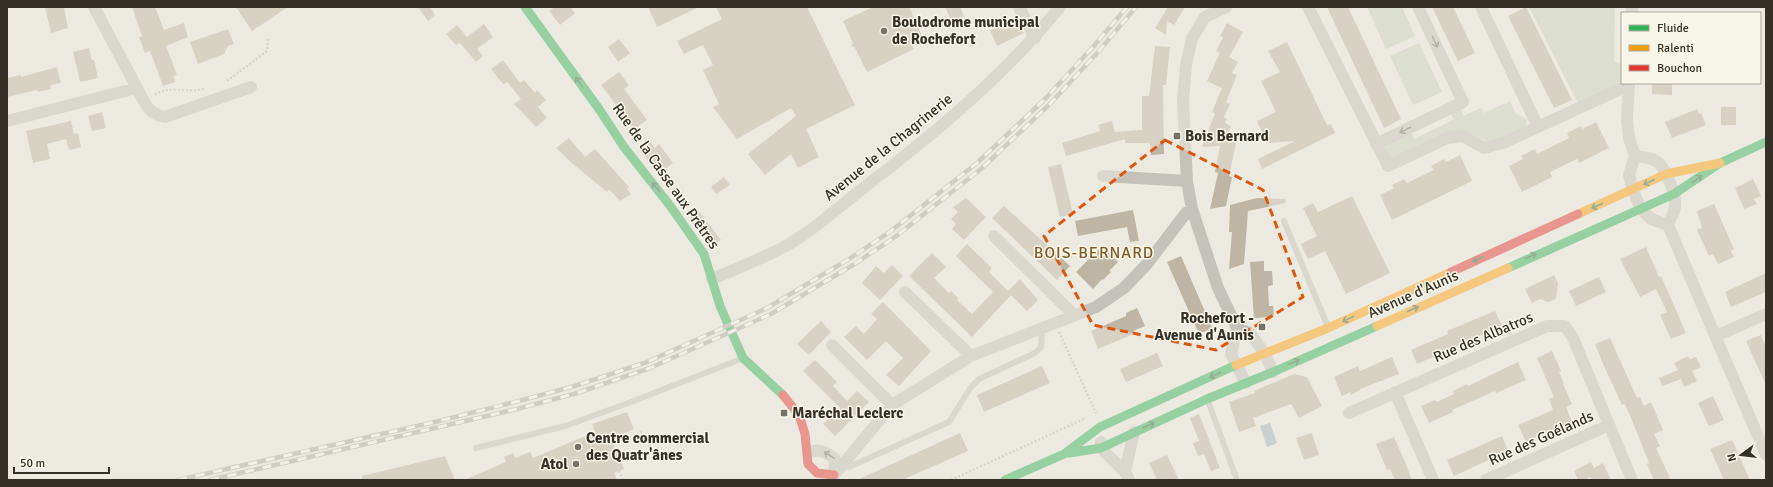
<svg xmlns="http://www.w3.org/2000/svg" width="1773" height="487" font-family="Signika,sans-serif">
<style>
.green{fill:#c7d2bb}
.water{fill:#9eb1bb}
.building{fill:#beb5a4}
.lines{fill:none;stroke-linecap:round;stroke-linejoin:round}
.path{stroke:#bdbbb2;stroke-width:2.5;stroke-dasharray:2 2;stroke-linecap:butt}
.lane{stroke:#c4c2ba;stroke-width:6}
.street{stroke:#c4c2ba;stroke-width:12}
.fast{stroke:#30b455;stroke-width:9}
.slow{stroke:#ff9f0a;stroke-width:9}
.jam{stroke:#e5322d;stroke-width:9}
.rail-casing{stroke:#acaaa4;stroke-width:4.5}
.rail{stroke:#f8f6e8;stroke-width:3;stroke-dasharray:9;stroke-linecap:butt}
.oneway{stroke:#75726a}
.oneway2{stroke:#335f38}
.marked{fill:none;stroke:#df570d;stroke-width:3;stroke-dasharray:8 5;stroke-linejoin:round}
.poi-dot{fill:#757268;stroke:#f8f6e8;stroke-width:1.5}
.labels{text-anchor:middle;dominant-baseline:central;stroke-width:3;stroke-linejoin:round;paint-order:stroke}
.poi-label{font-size:15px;font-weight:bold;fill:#353128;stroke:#f8f6e8;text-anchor:start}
.street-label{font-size:15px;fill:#353128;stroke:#f8f6e8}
.neighbourhood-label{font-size:16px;letter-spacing:1px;fill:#7e5a27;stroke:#f8f6e8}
</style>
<rect width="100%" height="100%" fill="#eceae0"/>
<path class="green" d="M1367 7H1402L1415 36 1386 49Z
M1529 7H1615L1614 61 1622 64 1621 82 1578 103Z
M1419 43 1442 92 1413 105 1390 56Z
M1510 101 1516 114 1527 119 1526 126 1492 143 1463 131 1391 159 1385 149 1387 143 1411 131 1414 139 1453 120 1451 113 1460 108 1463 116 1481 108 1484 113Z"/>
<path class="water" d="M1270 423 1277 443 1267 447 1260 426Z"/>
<path class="building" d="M45 7H64L68 28 51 33Z
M132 7H155L164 30 184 23 188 37 166 46 177 75 173 76 175 82 163 86 150 51 145 53 139 37 142 36Z
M236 7H288L252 31Z
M418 7H430L435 15 428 21Z
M555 7H570L575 13 560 25 549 11Z
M648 7H699L657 27Z
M716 7H807L855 105 806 129 819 157 798 168 791 154 765 175 748 154 796 116 791 108 737 139 713 107 719 104 703 70 713 65 703 45 684 54 677 41 722 19Z
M873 7H909L924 40 912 45 914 49 867 72 855 48 851 46 853 43 843 21Z
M945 7H960L964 16 952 22Z
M1168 7H1185L1174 25 1167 21 1166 35 1155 28Z
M1327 7H1348L1401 119 1384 128Z
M1432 7H1453L1475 53 1458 61Z
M1526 7 1572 100 1554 108 1508 16Z
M1019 23 1024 33 997 46 990 30 1002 25 1004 30Z
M1227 23 1243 32 1229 57 1238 62 1232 73 1237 75 1226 102 1230 104 1224 117 1227 119 1225 123 1231 126 1226 140 1237 139 1229 176 1232 177 1226 206 1210 209 1218 173 1215 172 1220 146 1202 147 1215 113 1212 112 1222 88 1207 81 1220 53 1216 51 1223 37 1220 36Z
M484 24 493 37 477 49 483 56 476 62 460 43 456 45 446 34 457 25 467 37Z
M228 29 234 44 228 46 224 54 198 64 190 42Z
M619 39 630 53 618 62 608 47Z
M1287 42 1327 125 1331 124 1335 133 1262 169 1258 159 1295 141 1267 143 1257 121 1276 112 1261 81 1280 72 1268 51Z
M1155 46 1170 47 1166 85H1163L1164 154 1151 155 1150 144 1148 143H1125V139L1066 156 1062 143 1100 131 1098 125 1112 121 1115 132 1142 130V96H1149Z
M89 48 92 60H94L98 78 80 82 73 52Z
M503 60 520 83 524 80 535 93 537 90 546 100 538 107 547 118 536 127 514 104 521 99 513 89 507 82 503 84 491 69Z
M57 67 61 83 50 85 51 89 38 92 37 90 7 97V78L21 75V77Z
M619 72 629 85 624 89 647 120 634 129 601 85Z
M1652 83H1672V95L1652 94Z
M1721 107H1736V125H1721Z
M1697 109 1699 114 1701 113 1706 125 1672 138 1665 122Z
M102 112 106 128 92 131 88 116Z
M71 121 74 134 78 133 81 147 69 150 66 139 47 144 50 159 33 163 26 131Z
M1596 122 1609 148 1579 163 1577 159 1550 172 1552 177 1522 192 1509 166 1523 159 1521 156 1535 149 1537 154 1569 138 1567 133 1581 126 1582 129Z
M569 138 585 157 595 149 629 187 627 189 631 194 620 201 609 189 607 192 573 164 556 148Z
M649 140 655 148 659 144 673 163 659 174 638 148Z
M1460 155 1472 181 1392 220 1380 195 1394 188 1392 185 1404 179 1407 183 1434 170 1431 166 1444 159 1446 162Z
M1061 164 1073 214 1060 217 1048 167Z
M724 177 730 185 716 194 711 187Z
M1753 179 1761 196 1754 199 1757 204 1744 209 1735 188Z
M1352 196 1390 273 1346 294 1325 251 1308 259 1301 244 1317 236 1303 208 1313 203 1318 212Z
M966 198 986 217 964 240 952 229 956 224 951 219 958 212 953 207Z
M1257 198 1285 199 1286 203 1248 211 1244 264 1229 269 1232 232H1229L1230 205Z
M1714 204 1734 249 1731 251 1734 257 1718 264 1713 254 1709 256 1697 230 1702 228 1697 211Z
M1004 206 1070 266 1057 280 992 218Z
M698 210 721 240 712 247 690 216Z
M1133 210 1139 241 1130 242 1127 227 1078 236 1075 221Z
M967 244 992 268 989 272 1008 291 1020 279 1038 300 1027 311 1011 295 972 337 909 276 932 253 946 267 934 278 949 293 951 291 958 298 957 300 972 314 993 292 956 256Z
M1102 246 1118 262 1109 271 1111 272 1103 280 1102 279 1093 289 1076 272Z
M1646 247 1659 277 1661 276 1686 333 1671 339 1660 315 1667 312 1656 289 1640 297 1620 259Z
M1181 256 1212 328 1199 334 1167 262Z
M1264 261V271H1272L1273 285 1268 286 1269 306H1273L1274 317 1254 318 1250 262Z
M892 265 903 276 880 300 862 283 876 266 884 273Z
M1766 273V292L1731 307 1725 292Z
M1554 275 1558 283 1556 299 1548 302 1540 299 1532 303 1525 289Z
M1599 277 1606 292 1576 306 1569 291Z
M883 302 931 351 899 386 886 375 903 358 886 341 867 360 844 337 856 326 864 334 877 319 871 314Z
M1137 308 1145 326 1133 331 1134 334 1098 349 1091 331 1126 316V313Z
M1495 311 1502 326 1417 364 1411 350 1448 334 1447 331Z
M821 321 831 332 809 355 797 344Z
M1761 335 1766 347V385L1746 341Z
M1610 338 1637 398 1640 397 1644 406 1651 402 1663 430 1654 434 1660 446 1656 448 1671 480H1654L1647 464 1649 463 1634 425 1625 404 1622 405 1604 366 1595 344Z
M1552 351 1561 371 1559 372 1564 383 1563 384 1572 404 1566 407 1572 422 1526 442 1518 425 1553 410 1549 399 1554 397 1537 358Z
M1157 353 1163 366 1126 382 1120 369Z
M1688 356 1690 359 1696 357 1701 367 1692 371 1697 381 1684 387 1681 379 1662 386 1659 378 1678 370 1674 363Z
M1392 357 1399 374 1360 389V390L1351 395 1350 392 1342 396 1334 377 1358 366 1360 371Z
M815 360 837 382 833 386 847 401 857 391 869 402 835 436 823 424 840 408 803 371Z
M1518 362 1526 380 1496 393 1495 391 1452 410 1453 412 1429 423 1421 406 1435 400 1437 402 1454 394 1453 391 1467 384 1468 386Z
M1042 366 1050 383 984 412 977 395Z
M1294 374 1307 377 1322 406 1299 418 1291 404 1253 418 1256 426 1239 432 1229 402 1255 393 1254 391Z
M1713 396 1724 420 1709 426 1698 403Z
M627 412 634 429 611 439 624 469 614 473 617 480H464L506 462 504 457 513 453 515 458 530 452 533 458 595 432 592 424Z
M1199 414 1220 468 1211 471 1204 454 1198 456 1193 443 1199 441 1190 418Z
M960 433 968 451 902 480H857Z
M1312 433 1319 455 1304 460 1296 438Z
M1502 436 1508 451 1454 476 1447 460Z
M1394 437 1405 462 1412 480H1395L1390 469 1387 470 1376 444Z
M1732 440 1750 480H1724L1710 449Z
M1167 455 1179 480H1157L1149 463Z
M445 456 455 480H362V476Z
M1591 462 1594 468 1603 463 1611 480H1592L1591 477 1583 480H1578L1574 471Z"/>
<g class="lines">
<path class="path" d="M227 81 267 51 268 39
M155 95C166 85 190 93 204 89
M1059 332 1096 413
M623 480 608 446 644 431
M951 480 1086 418"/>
<path class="lane" d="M1284 221 1328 327
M1208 401 1237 480
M476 448 565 426 631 402 741 359
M843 463 849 467 949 422 971 387 979 379 1035 353 1041 347 1042 328"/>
<path class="street" d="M94 7 137 88
M1019 7 1035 38
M1226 7 1205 17 1192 38 1186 65 1183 101 1187 181 1192 209 1218 288 1237 328 1231 354 1246 383
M1308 7 1388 166 1447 138 1463 136 1484 148 1503 143 1629 85
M1481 7 1538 127
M1632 13V7
M1629 83 1627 119 1629 138 1635 156
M7 121 137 88C144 101 148 115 165 117L251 87
M1376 144 1463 102 1418 7
M1103 176 1187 181
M1668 225 1651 219 1641 209 1633 190 1629 175 1635 156C1641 157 1649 157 1654 160 1665 164 1677 196 1675 207 1674 213 1670 220 1668 225L1766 455
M994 236 1074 315
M712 279C736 269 761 259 784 247 812 231 837 209 862 189 934 134 1003 77 1060 7
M905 292 971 356
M1237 328 1250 333 1265 354 1273 372
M1716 336 1766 314
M832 345 892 405
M1395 392 1433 480
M1349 413 1547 326H1565L1573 338 1632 480
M1101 442V448L1125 472 1129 480
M808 452C820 449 825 451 835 459L834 477
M1125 472 1134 432
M834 475 892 405 971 356 1096 307 1124 288 1147 264 1186 213 1192 209
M1486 480 1609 425"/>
<path class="fast" d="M525 7 599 109 624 147 671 207 704 254 720 306 743 358 783 395
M1508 268 1674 194 1720 163 1766 142
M1069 453 1101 448 1207 399 1273 372 1377 326
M1005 480 1064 454 1100 427 1236 365"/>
<path class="slow" d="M1578 214 1666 174 1720 163
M1377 326 1508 268
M1236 365 1328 328 1451 272"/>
<path class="jam" d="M1451 272 1578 214
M783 395 799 415 805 434 808 464 817 473 834 475"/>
<defs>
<path id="rail" d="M178 480 435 422 515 402 575 386 647 362 767 308 849 259 891 231 977 163 1045 99 1093 47 1127 7
M210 480 517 409 577 393 650 368 771 314 853 265 895 237 981 169 1050 104 1099 51 1136 7"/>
</defs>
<use href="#rail" class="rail-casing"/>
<use href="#rail" class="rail"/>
</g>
<defs><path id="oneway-shaft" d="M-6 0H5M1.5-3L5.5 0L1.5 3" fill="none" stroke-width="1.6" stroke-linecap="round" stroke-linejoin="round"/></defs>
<g class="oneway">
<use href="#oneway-shaft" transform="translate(1435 42) rotate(65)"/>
<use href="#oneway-shaft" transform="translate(1405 130) rotate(154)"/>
<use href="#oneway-shaft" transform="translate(829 455) rotate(-147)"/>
</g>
<g class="oneway2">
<use href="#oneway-shaft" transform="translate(579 82) rotate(-126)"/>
<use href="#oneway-shaft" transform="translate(1697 179) rotate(-36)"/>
<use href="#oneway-shaft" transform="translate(1649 182) rotate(155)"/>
<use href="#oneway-shaft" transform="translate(656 187) rotate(-128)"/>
<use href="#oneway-shaft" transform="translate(1597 206) rotate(156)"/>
<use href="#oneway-shaft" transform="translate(1531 256) rotate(-24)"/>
<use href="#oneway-shaft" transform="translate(1478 259) rotate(156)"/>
<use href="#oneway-shaft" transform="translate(1413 309) rotate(-24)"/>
<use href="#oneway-shaft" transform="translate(1348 319) rotate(155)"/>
<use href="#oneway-shaft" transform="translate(1294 362) rotate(-24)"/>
<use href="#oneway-shaft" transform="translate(1215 375) rotate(155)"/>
<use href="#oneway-shaft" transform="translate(1149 425) rotate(-24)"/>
</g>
<path d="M0 0H1773V487H0ZM1165 140 1263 190 1303 297 1216 350 1093 325 1044 236Z" fill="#eceae0" fill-opacity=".55" fill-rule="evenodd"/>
<path class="marked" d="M1165 140 1263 190 1303 297 1216 350 1093 325 1044 236Z"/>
<g class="poi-dot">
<circle cx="884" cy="31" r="4"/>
<rect x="1173" y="132" width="8" height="8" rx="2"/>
<rect x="1258" y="323" width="8" height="8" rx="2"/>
<rect x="780" y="409" width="8" height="8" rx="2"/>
<circle cx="578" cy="447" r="4"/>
<circle cx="576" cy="464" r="4"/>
</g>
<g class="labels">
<g class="poi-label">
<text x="892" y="22">Boulodrome municipal<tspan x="892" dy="17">de Rochefort</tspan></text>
<text x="1185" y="136">Bois Bernard</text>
<text x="1254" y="318" text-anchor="end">Rochefort -<tspan x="1254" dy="17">Avenue d'Aunis</tspan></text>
<text x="792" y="413">Maréchal Leclerc</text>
<text x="586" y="438">Centre commercial<tspan x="586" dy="17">des Quatr'ânes</tspan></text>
<text x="568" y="464" text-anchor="end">Atol</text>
</g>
<g class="street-label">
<text transform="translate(888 147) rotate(-39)">Avenue de la Chagrinerie</text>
<text transform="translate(666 176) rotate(55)">Rue de la Casse aux Prêtres</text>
<text transform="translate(1413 294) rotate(-24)">Avenue d'Aunis</text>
<text transform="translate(1483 337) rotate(-23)">Rue des Albatros</text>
<text transform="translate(1541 438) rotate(-24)">Rue des Goélands</text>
</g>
<g class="neighbourhood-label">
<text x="1094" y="253">BOIS-BERNARD</text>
</g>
</g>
<rect width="1773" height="487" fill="none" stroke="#353128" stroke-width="16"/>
<rect x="1621" y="12" width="140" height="72" fill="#f8f6e8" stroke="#aaa79b"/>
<rect x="1629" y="25" width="20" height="6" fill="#30b455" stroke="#aaa79b"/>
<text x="1657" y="32" font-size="12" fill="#353128">Fluide</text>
<rect x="1629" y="45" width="20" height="6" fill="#ff9f0a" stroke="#aaa79b"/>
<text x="1657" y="52" font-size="12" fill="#353128">Ralenti</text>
<rect x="1629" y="65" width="20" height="6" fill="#e5322d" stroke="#aaa79b"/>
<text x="1657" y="72" font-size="12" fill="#353128">Bouchon</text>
<g transform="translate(1741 455) rotate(255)" stroke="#f8f6e8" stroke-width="3" paint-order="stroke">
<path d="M0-3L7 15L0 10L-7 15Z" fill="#353128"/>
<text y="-6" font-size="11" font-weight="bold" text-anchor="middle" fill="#353128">N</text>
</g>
<path d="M14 467v6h95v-6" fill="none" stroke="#353128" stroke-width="2"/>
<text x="20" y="467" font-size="12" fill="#353128" stroke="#f8f6e8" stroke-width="3" paint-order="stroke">50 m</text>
</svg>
